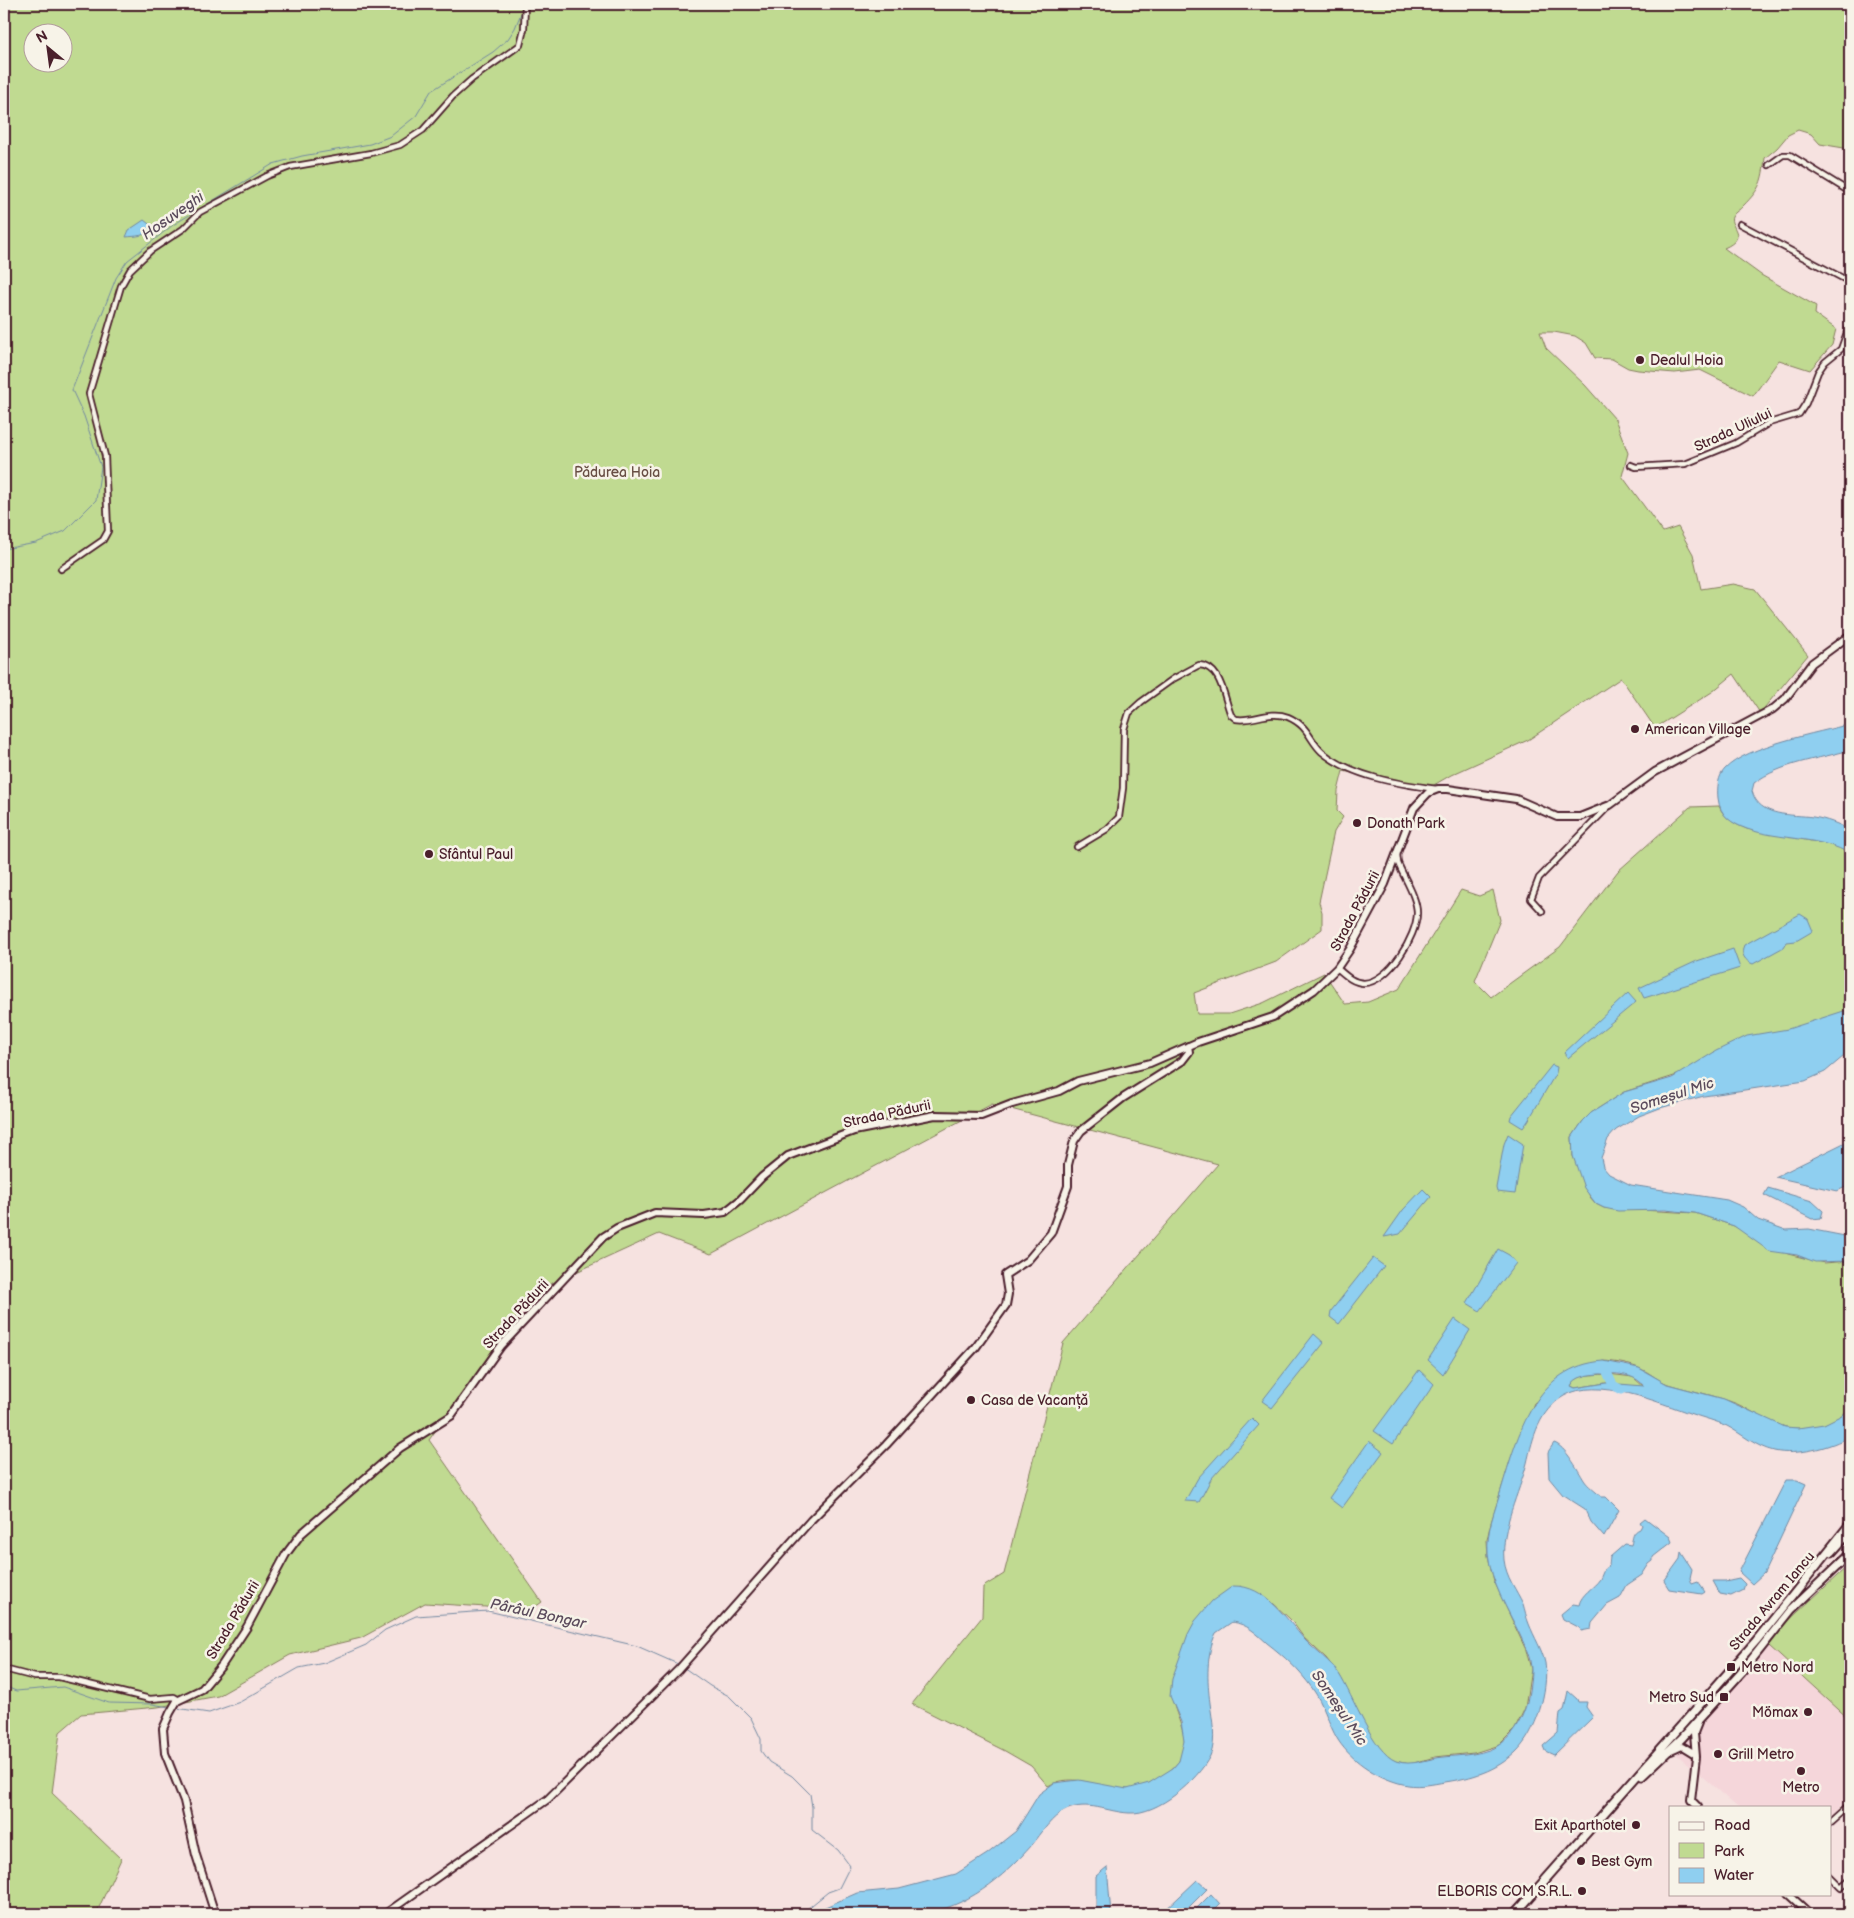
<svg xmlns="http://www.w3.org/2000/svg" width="1854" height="1918" font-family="'Balsamiq Sans',sans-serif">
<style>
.built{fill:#f5d6da}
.green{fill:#c0da91;stroke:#857c5e;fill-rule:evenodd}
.water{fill:#8fcff0;stroke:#7389a1;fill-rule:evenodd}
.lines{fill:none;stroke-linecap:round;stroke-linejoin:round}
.stream{stroke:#7389a1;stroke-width:1}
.river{stroke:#8fcff0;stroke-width:9}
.street-casing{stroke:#4a1f2b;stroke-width:8}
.secondary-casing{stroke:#4a1f2b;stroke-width:10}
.primary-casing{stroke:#4a1f2b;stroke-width:11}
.street{stroke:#f7f3e8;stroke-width:4.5}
.secondary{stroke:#f7f3e8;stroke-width:6}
.primary{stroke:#f7f3e8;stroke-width:7}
.poi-dot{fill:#4a1f2b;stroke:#f7f3e8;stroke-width:2}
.labels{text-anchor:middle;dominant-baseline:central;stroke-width:5;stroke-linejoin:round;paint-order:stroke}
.poi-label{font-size:14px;fill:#4a1f2b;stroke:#f7f3e8;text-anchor:start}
.street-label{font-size:14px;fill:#4a1f2b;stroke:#f7f3e8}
.park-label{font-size:14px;fill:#684e44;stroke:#f7f3e8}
.water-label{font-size:15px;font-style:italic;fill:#5b4b5c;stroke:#f7f3e8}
</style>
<rect width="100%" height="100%" fill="#f6e2e0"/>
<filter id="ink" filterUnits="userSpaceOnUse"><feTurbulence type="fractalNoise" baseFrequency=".02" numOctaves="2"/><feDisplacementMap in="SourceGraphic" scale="10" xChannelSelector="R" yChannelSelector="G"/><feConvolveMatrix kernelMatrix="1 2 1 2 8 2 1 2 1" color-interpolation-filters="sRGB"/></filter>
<g filter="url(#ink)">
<path class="built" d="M1769 1646 1850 1720V1797L1830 1816V1807H1737L1674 1752Z"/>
<path class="green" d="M4 4H1850V149L1820 144 1811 134 1798 130 1788 135 1777 148 1765 158C1762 182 1761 188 1743 206 1740 210 1734 212 1732 217 1728 226 1750 237 1724 248L1761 275 1816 306 1815 314 1836 329 1832 345 1810 370 1779 360 1753 396 1700 370 1675 373 1638 370 1628 368 1612 359 1595 358 1586 343 1575 336 1554 332H1540L1546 348 1585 385 1615 419 1628 453 1622 476 1663 532 1678 527 1693 554 1701 589 1733 584 1755 589 1808 655 1760 713 1734 674 1712 692 1655 728 1621 678 1528 740 1451 775 1427 789 1343 771 1338 791 1337 811 1343 817 1334 832 1319 902 1322 912V929L1276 962 1194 993 1197 1014H1229L1263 1003 1324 973 1345 1004 1368 1002 1399 989 1461 890 1479 896 1493 890 1500 920 1475 981 1491 997 1560 947 1618 871 1690 807 1719 806C1724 818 1734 824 1747 829L1838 846 1850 854V1020L1624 1092 1591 1113 1583 1121 1572 1137 1573 1156 1590 1197 1596 1204 1604 1208 1695 1213 1734 1226 1788 1254 1824 1263 1850 1261V1405C1839 1425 1807 1431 1786 1427 1768 1423 1753 1411 1737 1404 1715 1395 1691 1391 1668 1384 1658 1381 1651 1373 1641 1369 1630 1364 1616 1362 1604 1361L1534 1403 1511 1458 1490 1526 1487 1540 1488 1556 1494 1581 1526 1650 1531 1669 1525 1708 1515 1729 1499 1745 1474 1753 1435 1757 1410 1764 1394 1761 1375 1747 1340 1676 1326 1658 1304 1638 1291 1620 1274 1604 1240 1586C1220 1611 1182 1648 1173 1678 1162 1714 1212 1745 1161 1777 1151 1783 1138 1789 1126 1789 1099 1789 1074 1771 1048 1786L1031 1766 1005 1751 912 1704 982 1617 983 1587 1004 1574 1063 1343 1218 1164 992 1104 711 1254 659 1234 535 1291 429 1440 542 1602 531 1610 425 1603 361 1638 290 1655 218 1696 158 1707 81 1714 60 1732 52 1793 121 1859 96 1914H4ZM32 32H62V62H32Z
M1608 1374 1633 1377 1644 1387 1606 1383 1575 1388 1571 1386C1575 1373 1596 1375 1608 1374Z
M1850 1564V1720L1769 1646 1786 1623Z"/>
<path class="water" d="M144 220 153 227C147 237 135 236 126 237L129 230Z
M1850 724V750C1819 759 1781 763 1754 783L1752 791C1759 818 1792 814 1813 817 1826 819 1839 824 1850 830V854C1824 837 1779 840 1747 829 1731 823 1720 816 1718 798 1717 788 1718 776 1725 769 1748 745 1818 733 1850 724Z
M1800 914 1808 919 1813 931 1796 941 1787 942 1784 947 1753 964C1745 961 1740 954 1744 945Z
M1733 949 1740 968 1644 998 1639 988 1697 961Z
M1628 993 1636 1002 1568 1058 1564 1053Z
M1850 1009V1051L1825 1072 1805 1081 1704 1096 1660 1108 1639 1116 1616 1130 1608 1139 1601 1158 1603 1167 1609 1174 1631 1185 1727 1200 1743 1207 1758 1220 1786 1230 1809 1229 1850 1237V1261L1815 1262 1797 1255 1769 1251 1734 1226 1695 1213 1665 1210 1618 1211 1604 1208 1596 1204 1584 1188 1573 1156 1572 1137 1583 1121 1591 1113 1624 1092 1672 1078 1716 1051 1747 1036 1788 1029Z
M1552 1065 1557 1067 1556 1073 1528 1121 1523 1128 1510 1120 1511 1116Z
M1508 1134 1523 1144 1515 1194 1497 1192 1496 1188 1504 1144Z
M1850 1140V1185L1837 1191 1775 1177Z
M1768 1188 1812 1201 1823 1211 1821 1218 1812 1219 1764 1195Z
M1423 1189 1431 1197 1400 1234 1384 1237 1403 1210Z
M1498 1249 1509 1255 1516 1263 1480 1311 1467 1303Z
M1373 1258 1384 1266 1339 1324 1330 1317 1331 1311Z
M1455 1319 1470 1330 1443 1374 1428 1360Z
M1314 1334 1324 1343 1272 1408 1262 1401Z
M1604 1361 1639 1368 1667 1384 1724 1399 1785 1427 1798 1428 1824 1424 1842 1415 1850 1405V1436C1830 1448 1796 1456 1774 1451 1756 1447 1742 1434 1727 1426 1716 1421 1704 1418 1692 1414 1660 1403 1597 1376 1564 1396 1539 1411 1533 1437 1527 1463 1519 1494 1501 1527 1504 1560 1506 1577 1516 1589 1523 1604 1525 1610 1526 1617 1529 1624 1534 1637 1542 1649 1545 1663 1549 1690 1536 1733 1516 1752 1496 1771 1472 1778 1445 1782 1433 1784 1420 1787 1408 1785 1382 1781 1352 1762 1338 1740 1328 1724 1324 1704 1312 1688 1300 1671 1284 1656 1267 1643 1256 1633 1247 1624 1232 1622L1216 1633C1206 1654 1207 1680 1210 1703 1212 1719 1217 1741 1210 1756 1198 1780 1158 1815 1129 1813 1107 1812 1088 1800 1066 1810 1051 1817 1042 1833 1032 1845 1002 1879 967 1907 922 1914H785L823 1908 857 1893 899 1889 956 1874 987 1854 1016 1831 1039 1794 1054 1783 1079 1780 1127 1789 1149 1783 1173 1768 1179 1761 1184 1741 1181 1722 1170 1696 1172 1679 1188 1634 1195 1621 1212 1601 1233 1586C1266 1585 1286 1619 1305 1640 1316 1652 1330 1660 1339 1674 1353 1696 1373 1752 1396 1761 1412 1767 1428 1758 1444 1757 1463 1755 1486 1755 1502 1743 1515 1733 1523 1717 1527 1702 1529 1692 1531 1680 1531 1670 1531 1658 1525 1646 1520 1635 1507 1608 1491 1583 1488 1553 1486 1531 1495 1511 1501 1490 1518 1434 1535 1366 1604 1361ZM1599 1374C1614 1373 1634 1373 1644 1386L1606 1383 1575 1388 1571 1386C1575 1376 1589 1375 1599 1374Z
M1419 1370 1434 1384 1393 1444 1374 1431Z
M1252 1418 1259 1425 1211 1479 1199 1502 1185 1501 1198 1478Z
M1369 1441 1383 1452 1342 1508 1329 1498Z
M1554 1443C1565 1446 1578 1470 1584 1480 1587 1485 1597 1493 1602 1497H1606L1619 1510 1604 1537 1591 1522 1585 1509 1563 1495 1549 1478 1548 1452Z
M1786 1480H1797L1806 1484 1764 1573 1752 1584 1739 1572Z
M1645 1518 1670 1537 1672 1542 1653 1557V1561L1649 1564 1642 1575 1627 1585 1620 1598 1607 1605 1592 1623 1591 1629 1581 1631 1580 1628 1563 1619 1561 1614 1573 1604 1579 1605C1581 1594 1594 1588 1600 1579 1603 1573 1603 1569 1609 1565L1610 1557 1625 1544 1631 1545C1633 1538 1632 1532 1640 1529L1642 1525 1640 1522Z
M1681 1552 1692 1569 1690 1578 1692 1584 1698 1582 1705 1592 1702 1594 1669 1589 1664 1581 1680 1559Z
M1739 1578 1745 1584 1743 1590 1731 1596 1720 1594 1713 1581H1725Z
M1568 1691 1577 1699 1578 1702H1587L1586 1707 1593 1717 1554 1755 1545 1751 1543 1746 1558 1733 1560 1713 1564 1710Z
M1107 1867 1111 1914H1096V1876Z
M1197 1880 1207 1889 1182 1914 1162 1913Z
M1211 1894 1220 1904 1210 1914H1191Z"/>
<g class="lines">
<path class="stream" d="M4 549 36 543 65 531 96 500 101 467 84 416 72 390 116 278 127 261 173 225 273 164 302 156 370 144 391 136 416 116 431 91 493 52 508 39 515 28 524 6
M683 1667 710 1686 729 1696 751 1718 761 1739V1751L769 1762 792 1776 810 1794 812 1807V1830L838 1850 850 1866 839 1888 828 1892 801 1914
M4 1686 16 1691 63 1687 109 1703 152 1704 169 1707
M176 1708 209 1713 240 1702 299 1668 324 1663 366 1645 385 1630 416 1616 488 1611 637 1646 680 1665"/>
<path class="river" d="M1606 1370 1613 1385 1622 1390"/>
<defs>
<path id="street" d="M1769 165 1783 155H1790L1850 192
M1740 224 1850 282
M1631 465 1636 467 1685 464 1736 443 1769 423 1799 414 1806 403 1818 372 1825 362 1841 349 1850 324
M61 569 103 540 108 531 105 456 89 394 121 286 130 270 150 251 183 229 200 212 267 176 290 167 371 153 400 145 423 130 453 96 472 79 520 45 524 29 525 4
M1077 847 1107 829 1119 817 1123 788 1124 729 1129 713 1141 702 1173 679 1199 665C1222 666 1224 699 1231 715L1236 719C1253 722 1269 710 1288 717 1309 726 1309 740 1322 752 1352 777 1399 784 1437 789
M1542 911 1531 899 1539 878 1609 806
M1337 968C1345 975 1353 983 1364 983 1389 982 1417 936 1417 913 1417 897 1404 878 1398 863L1397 854
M4 1669 35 1677H59L150 1699 174 1697 179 1700
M1830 1822 1850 1804
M1830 1876 1841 1887 1850 1879"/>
<path id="secondary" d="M1671 1751 1682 1746 1695 1754
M1698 1807 1691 1800 1696 1757 1694 1733 1698 1723
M1788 1894 1810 1914
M215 1914 196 1855 184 1801 165 1753 163 1729 170 1713 177 1701 202 1689 222 1665 247 1627 286 1554 301 1534 400 1448 451 1416 501 1346 603 1237 617 1228 655 1213 704 1215 725 1212 740 1200 762 1177 788 1156 854 1131 935 1115 981 1116 1012 1104 1059 1091 1078 1081 1150 1063 1198 1042 1273 1017 1314 990 1337 968 1350 949 1385 884 1414 808 1428 793 1438 789H1448L1516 799 1557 817H1580L1610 805 1655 772 1773 709 1785 699 1812 663 1850 635
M385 1914 548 1799 678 1670 811 1520 886 1445 976 1347 1006 1305 1008 1294 1005 1275 1028 1260 1051 1233 1068 1186V1165L1074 1141 1081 1131 1123 1098 1182 1061 1189 1052 1188 1046"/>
<path id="primary" d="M1832 1552 1850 1532
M1642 1776 1682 1738 1741 1673 1791 1610 1850 1554
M1515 1914 1756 1641 1850 1524"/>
</defs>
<use href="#street" class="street-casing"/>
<use href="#secondary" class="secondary-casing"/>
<use href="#primary" class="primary-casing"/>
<use href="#street" class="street"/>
<use href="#secondary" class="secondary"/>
<use href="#primary" class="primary"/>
</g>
</g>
<g class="poi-dot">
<circle cx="1640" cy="360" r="5"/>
<circle cx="1635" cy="729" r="5"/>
<circle cx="1357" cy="823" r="5"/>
<circle cx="429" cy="854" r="5"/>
<circle cx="971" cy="1400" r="5"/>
<rect x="1726" y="1662" width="10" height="10" rx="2.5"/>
<rect x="1719" y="1692" width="10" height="10" rx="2.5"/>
<circle cx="1808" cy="1712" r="5"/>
<circle cx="1718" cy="1754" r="5"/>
<circle cx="1801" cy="1771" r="5"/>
<circle cx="1636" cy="1825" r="5"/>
<circle cx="1581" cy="1861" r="5"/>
<circle cx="1582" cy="1891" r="5"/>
</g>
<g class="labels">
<g class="poi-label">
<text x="1650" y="360">Dealul Hoia</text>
<text x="1645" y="729">American Village</text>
<text x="1367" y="823">Donath Park</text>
<text x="439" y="854">Sfântul Paul</text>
<text x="981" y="1400">Casa de Vacanță</text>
<text x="1741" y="1667">Metro Nord</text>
<text x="1714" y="1697" text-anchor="end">Metro Sud</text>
<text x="1798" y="1712" text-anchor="end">Mömax</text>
<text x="1728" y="1754">Grill Metro</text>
<text x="1801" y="1787" text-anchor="middle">Metro</text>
<text x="1626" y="1825" text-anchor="end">Exit Aparthotel</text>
<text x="1591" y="1861">Best Gym</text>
<text x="1572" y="1891" text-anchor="end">ELBORIS COM S.R.L.</text>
</g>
<g class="street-label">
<text transform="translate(1733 430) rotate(-25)">Strada Uliului</text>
<text transform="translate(1355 911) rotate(-62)">Strada Pădurii</text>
<text transform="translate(887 1114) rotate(-12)">Strada Pădurii</text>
<text transform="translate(516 1314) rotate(-47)">Strada Pădurii</text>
<text transform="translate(1772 1601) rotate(-50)">Strada Avram Iancu</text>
<text transform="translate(233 1620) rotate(-59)">Strada Pădurii</text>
</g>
<g class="park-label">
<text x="617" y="472">Pădurea Hoia</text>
</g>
<g class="water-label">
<text transform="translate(173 216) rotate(-35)">Hosuveghi</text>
<text transform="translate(1672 1096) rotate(-18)">Someșul Mic</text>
<text transform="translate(538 1614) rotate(12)">Pârâul Bongar</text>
<text transform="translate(1339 1708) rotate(56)">Someșul Mic</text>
</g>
</g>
<rect width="1854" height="1918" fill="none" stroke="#f7f3e8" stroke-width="20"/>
<rect x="10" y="10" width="1834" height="1898" fill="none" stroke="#4a1f2b" stroke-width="2" filter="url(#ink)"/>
<rect x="1669" y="1806" width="162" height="90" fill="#f7f3e8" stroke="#b29e9c"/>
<rect x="1679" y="1822" width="25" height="8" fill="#f7f3e8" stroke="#b29e9c"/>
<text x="1714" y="1830" font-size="15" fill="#4a1f2b">Road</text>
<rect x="1679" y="1843" width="25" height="15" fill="#c0da91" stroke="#b29e9c"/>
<text x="1714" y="1856" font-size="15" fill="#4a1f2b">Park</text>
<rect x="1679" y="1868" width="25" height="15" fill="#8fcff0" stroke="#b29e9c"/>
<text x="1714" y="1880" font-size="15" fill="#4a1f2b">Water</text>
<g transform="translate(48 48) rotate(331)"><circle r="24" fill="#f7f3e8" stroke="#b29e9c"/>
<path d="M0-4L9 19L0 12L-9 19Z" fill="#4a1f2b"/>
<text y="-8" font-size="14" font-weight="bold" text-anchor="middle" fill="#4a1f2b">N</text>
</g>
</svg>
